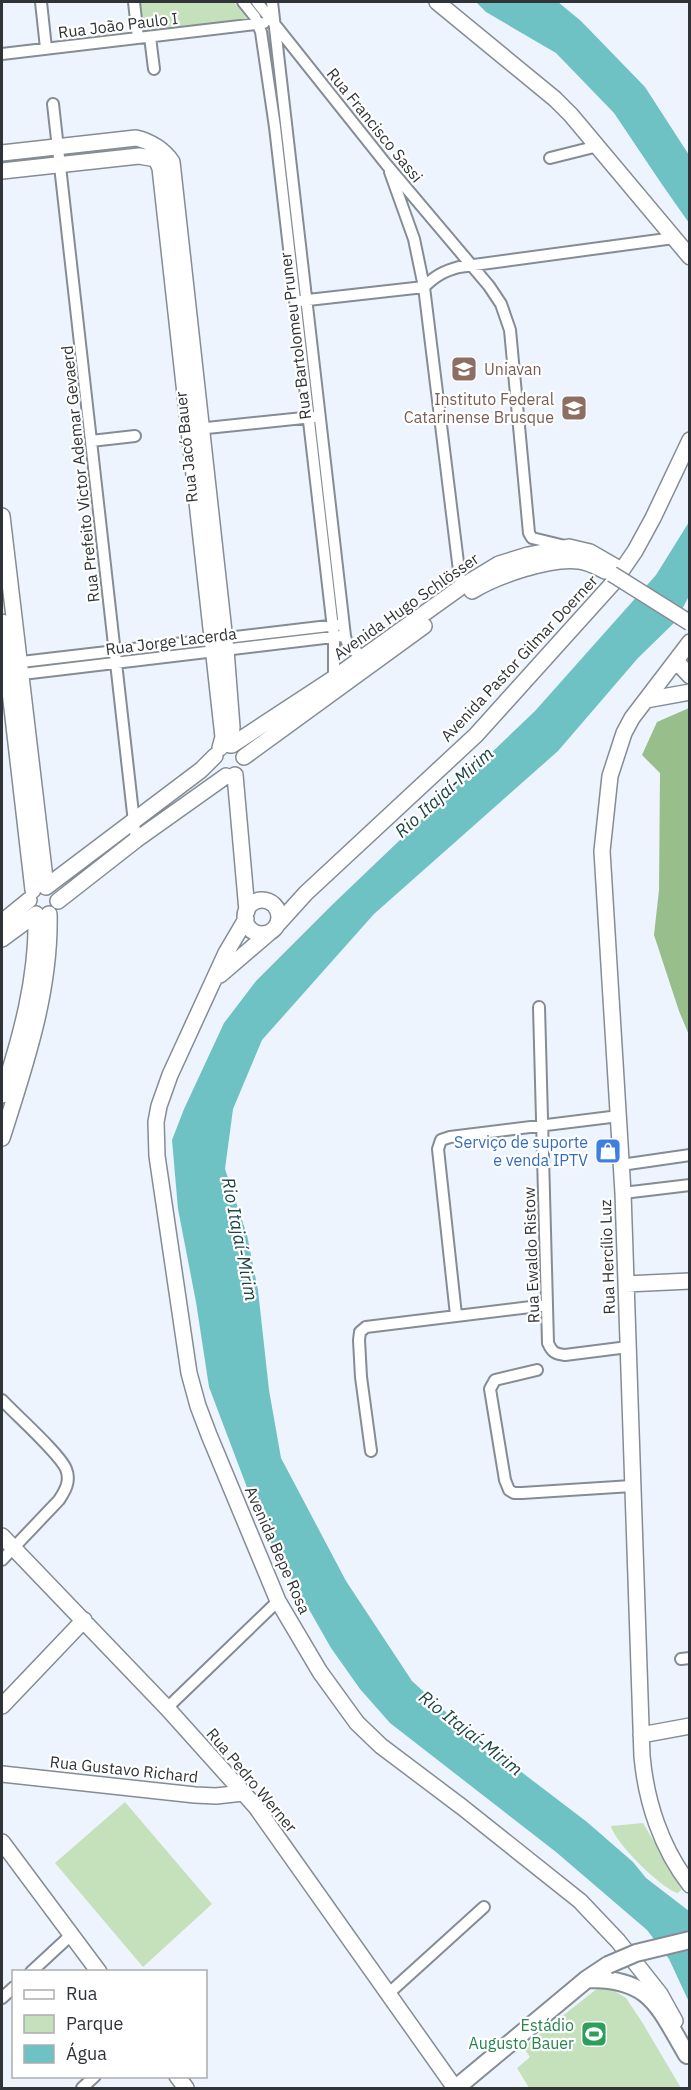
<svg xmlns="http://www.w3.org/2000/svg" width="691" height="2090" font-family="'IBM Plex Sans',sans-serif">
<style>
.green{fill:#c5e1bc}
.forest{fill:#97be8b}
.water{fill:#6ec2c4}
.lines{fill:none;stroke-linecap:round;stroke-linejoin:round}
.street-casing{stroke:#858c94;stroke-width:14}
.secondary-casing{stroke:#858c94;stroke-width:18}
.primary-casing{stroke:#858c94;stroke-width:20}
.street{stroke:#fff;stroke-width:10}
.secondary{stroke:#fff;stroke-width:15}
.primary{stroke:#fff;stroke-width:16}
.secondary-bridge-casing{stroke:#858c94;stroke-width:18;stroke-linecap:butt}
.primary-bridge-casing{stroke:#858c94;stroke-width:20;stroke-linecap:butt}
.secondary-bridge{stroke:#fff;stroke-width:15}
.primary-bridge{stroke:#fff;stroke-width:16}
.labels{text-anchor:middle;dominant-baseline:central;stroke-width:4.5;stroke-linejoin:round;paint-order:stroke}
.street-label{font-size:16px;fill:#303337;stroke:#fff}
.education-label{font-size:16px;fill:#785e54;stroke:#fff;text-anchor:start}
.shop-label{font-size:16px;fill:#366cbe;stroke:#fff;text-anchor:end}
.leisure-label{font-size:16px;fill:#27864d;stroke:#fff;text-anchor:end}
.water-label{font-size:18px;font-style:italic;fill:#1c4445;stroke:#fff}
</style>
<rect width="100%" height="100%" fill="#edf4fd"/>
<path class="green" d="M140 2H234L248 20 143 31Z
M125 1802 212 1904 143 1967 55 1863Z
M643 1823 682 1889 678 1893C663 1890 614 1842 611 1826Z
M603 1984 626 1998 642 2022 681 2088H529L517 2068 530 2057 523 2047Z"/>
<path class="forest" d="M689 708H690L689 1035 679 1011 654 935 659 890 660 773 642 755 657 722Z"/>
<path class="water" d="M476 2H558L581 21 645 87 689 155V223L661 183 614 113 556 53 486 12Z
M689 522V596L676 621 638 658 558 751 374 914 262 1040 233 1109 225 1169 247 1235 258 1290 269 1390 281 1458 346 1581 412 1681 461 1726 587 1822 633 1862 646 1878 689 1911V2002L669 1959 647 1930 556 1852 390 1723 360 1689 331 1648 262 1527 209 1387 196 1302 178 1209 172 1140 184 1109 224 1023 256 981 333 904 535 711 656 575Z"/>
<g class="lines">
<defs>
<path id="street" d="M41 2 46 48
M134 2 138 38
M243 2 255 17 261 32 275 127 334 637V678
M257 2 386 164 489 286 501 304 510 330 529 533 532 538 565 546
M272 2 345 636C348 649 354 652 366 656
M150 37 154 69
M2 54 264 23
M53 104 136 840
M550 158 598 146
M390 172 414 239 424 287 461 587
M424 287C435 276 444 271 459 267L674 238
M299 301 424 287
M197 429 313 417
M91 441 135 436
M13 663 337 625
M14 675 341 636
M539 1007 548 1343C552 1352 555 1354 565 1355L628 1347
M621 1165 690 1155
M623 1193 690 1185
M456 1315 438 1149 441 1140 450 1137 619 1116
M537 1370 495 1380 490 1389 505 1480 509 1490 514 1493H522L632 1486
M2 1400C16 1415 60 1454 66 1469 71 1481 65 1491 59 1500L2 1560
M371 1451 361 1377 359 1340 360 1332 366 1327 547 1305
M681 1659 690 1658
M167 1708 278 1601
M31 1972 71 1935
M388 1994 484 1907
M2 1998 14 1987
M82 2088 95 2076"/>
<path id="secondary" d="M437 2 555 99 571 115 690 257
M2 153 136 138C150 141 164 150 172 162L226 650 232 727 230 745
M156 159 160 168 223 737 220 748
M2 171 139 156 156 159
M2 516 46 887 201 770 215 756
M472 591C496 576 551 557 579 561 589 562 597 567 605 571
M2 622 33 890
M690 642 632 718 624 733 610 776 602 851 623 1193 642 1756C646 1801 661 1848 690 1885
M676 661 690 676
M646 700 690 692
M232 745 334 678 461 587 499 564 528 555 569 547 590 552 616 567
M244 757 424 626
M235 775 247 911
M245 917a17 17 0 1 1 34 0a17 17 0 1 1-34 0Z
M58 901 136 840 226 776
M246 919 226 953 170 1075 159 1106 156 1122 157 1156 189 1373 198 1406 209 1435 278 1601 320 1672 357 1723 381 1746 462 1807 580 1901 618 1941 660 1994 675 2021
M2 922 29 900
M277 925 306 893 476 735 613 583 635 551 653 518 690 440
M2 939 36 914
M220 975 269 933
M2 1095C21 1037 38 975 36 914
M2 1138C25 1066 51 991 49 914
M626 1284 690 1281
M2 1536 167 1708 256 1807 455 2088
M2 1706 84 1620
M641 1735 690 1726
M2 1774 195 1795 216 1796 243 1793
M2 1842 99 1972
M177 2076 186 2088"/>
<path id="primary" d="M587 1979C651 1978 658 2006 687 2055
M456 2088 587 1979 608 1965"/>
</defs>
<use href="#street" class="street-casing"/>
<use href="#secondary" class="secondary-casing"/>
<use href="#primary" class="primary-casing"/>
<use href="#street" class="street"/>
<use href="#secondary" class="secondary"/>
<use href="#primary" class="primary"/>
<defs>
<path id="secondary-bridge" d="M612 574 690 623"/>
<path id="primary-bridge" d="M608 1965 636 1953 690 1940"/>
</defs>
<use href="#secondary-bridge" class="secondary-bridge-casing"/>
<use href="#primary-bridge" class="primary-bridge-casing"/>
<use href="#secondary-bridge" class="secondary-bridge"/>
<use href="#primary-bridge" class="primary-bridge"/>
</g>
<defs>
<symbol id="university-square" viewBox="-11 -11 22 22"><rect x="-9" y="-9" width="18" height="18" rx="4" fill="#8d6e63" stroke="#fff"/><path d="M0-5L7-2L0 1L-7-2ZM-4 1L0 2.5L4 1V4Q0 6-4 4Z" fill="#fff"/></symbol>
<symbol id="shop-square" viewBox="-11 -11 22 22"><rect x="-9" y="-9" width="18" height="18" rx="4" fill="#3f7fe0" stroke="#fff"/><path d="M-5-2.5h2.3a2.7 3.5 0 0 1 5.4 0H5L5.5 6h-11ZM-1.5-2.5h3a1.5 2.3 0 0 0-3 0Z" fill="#fff"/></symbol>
<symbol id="stadium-square" viewBox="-11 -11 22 22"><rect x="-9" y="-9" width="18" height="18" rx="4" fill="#2e9e5b" stroke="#fff"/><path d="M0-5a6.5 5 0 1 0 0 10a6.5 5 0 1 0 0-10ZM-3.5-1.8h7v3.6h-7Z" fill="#fff"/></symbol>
</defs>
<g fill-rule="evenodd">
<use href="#university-square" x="449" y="354" width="30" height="30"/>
<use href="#university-square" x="559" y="393" width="30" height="30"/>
<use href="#shop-square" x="593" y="1136" width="30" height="30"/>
<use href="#stadium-square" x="579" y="2019" width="30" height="30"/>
</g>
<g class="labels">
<g class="street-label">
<text transform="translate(118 25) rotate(-7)">Rua João Paulo I</text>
<text transform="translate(375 125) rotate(51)">Rua Francisco Sassi</text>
<text transform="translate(295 336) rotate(-97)">Rua Bartolomeu Pruner</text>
<text transform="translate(186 447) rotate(-96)">Rua Jacó Bauer</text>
<text transform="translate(80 474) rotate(-96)">Rua Prefeito Victor Ademar Gevaerd</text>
<text transform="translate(406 606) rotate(-35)">Avenida Hugo Schlösser</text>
<text transform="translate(171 641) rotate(-7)">Rua Jorge Lacerda</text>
<text transform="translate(519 658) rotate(-47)">Avenida Pastor Gilmar Doerner</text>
<text transform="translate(531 1255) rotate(-92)">Rua Ewaldo Ristow</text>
<text transform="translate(607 1257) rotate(-92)">Rua Hercílio Luz</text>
<text transform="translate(278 1550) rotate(66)">Avenida Bepe Rosa</text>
<text transform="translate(124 1769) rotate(6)">Rua Gustavo Richard</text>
<text transform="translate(252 1780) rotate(50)">Rua Pedro Werner</text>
</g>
<g class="education-label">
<text x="484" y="369">Uniavan</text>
<text x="554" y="399" text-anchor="end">Instituto Federal<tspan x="554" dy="18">Catarinense Brusque</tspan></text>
</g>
<g class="shop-label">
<text x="588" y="1142">Serviço de suporte<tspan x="588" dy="18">e venda IPTV</tspan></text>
</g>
<g class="leisure-label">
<text x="574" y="2025">Estádio<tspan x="574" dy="18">Augusto Bauer</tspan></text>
</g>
<g class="water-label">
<text transform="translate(444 792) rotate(-42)">Rio Itajaí-Mirim</text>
<text transform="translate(240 1239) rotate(79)">Rio Itajaí-Mirim</text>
<text transform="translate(471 1733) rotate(38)">Rio Itajaí-Mirim</text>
</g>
</g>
<rect width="691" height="2090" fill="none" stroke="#303337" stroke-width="6"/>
<rect x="12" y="1970" width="195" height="108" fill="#ffffff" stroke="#acadaf" stroke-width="1.5"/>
<rect x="24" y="1990" width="30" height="9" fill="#ffffff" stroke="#acadaf" stroke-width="1.5"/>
<text x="66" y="2000" font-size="18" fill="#303337">Rua</text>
<rect x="24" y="2015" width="30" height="18" fill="#c5e1bc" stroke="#acadaf" stroke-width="1.5"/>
<text x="66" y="2030" font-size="18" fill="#303337">Parque</text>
<rect x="24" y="2045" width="30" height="18" fill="#6ec2c4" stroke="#acadaf" stroke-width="1.5"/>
<text x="66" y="2060" font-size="18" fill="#303337">Água</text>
</svg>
